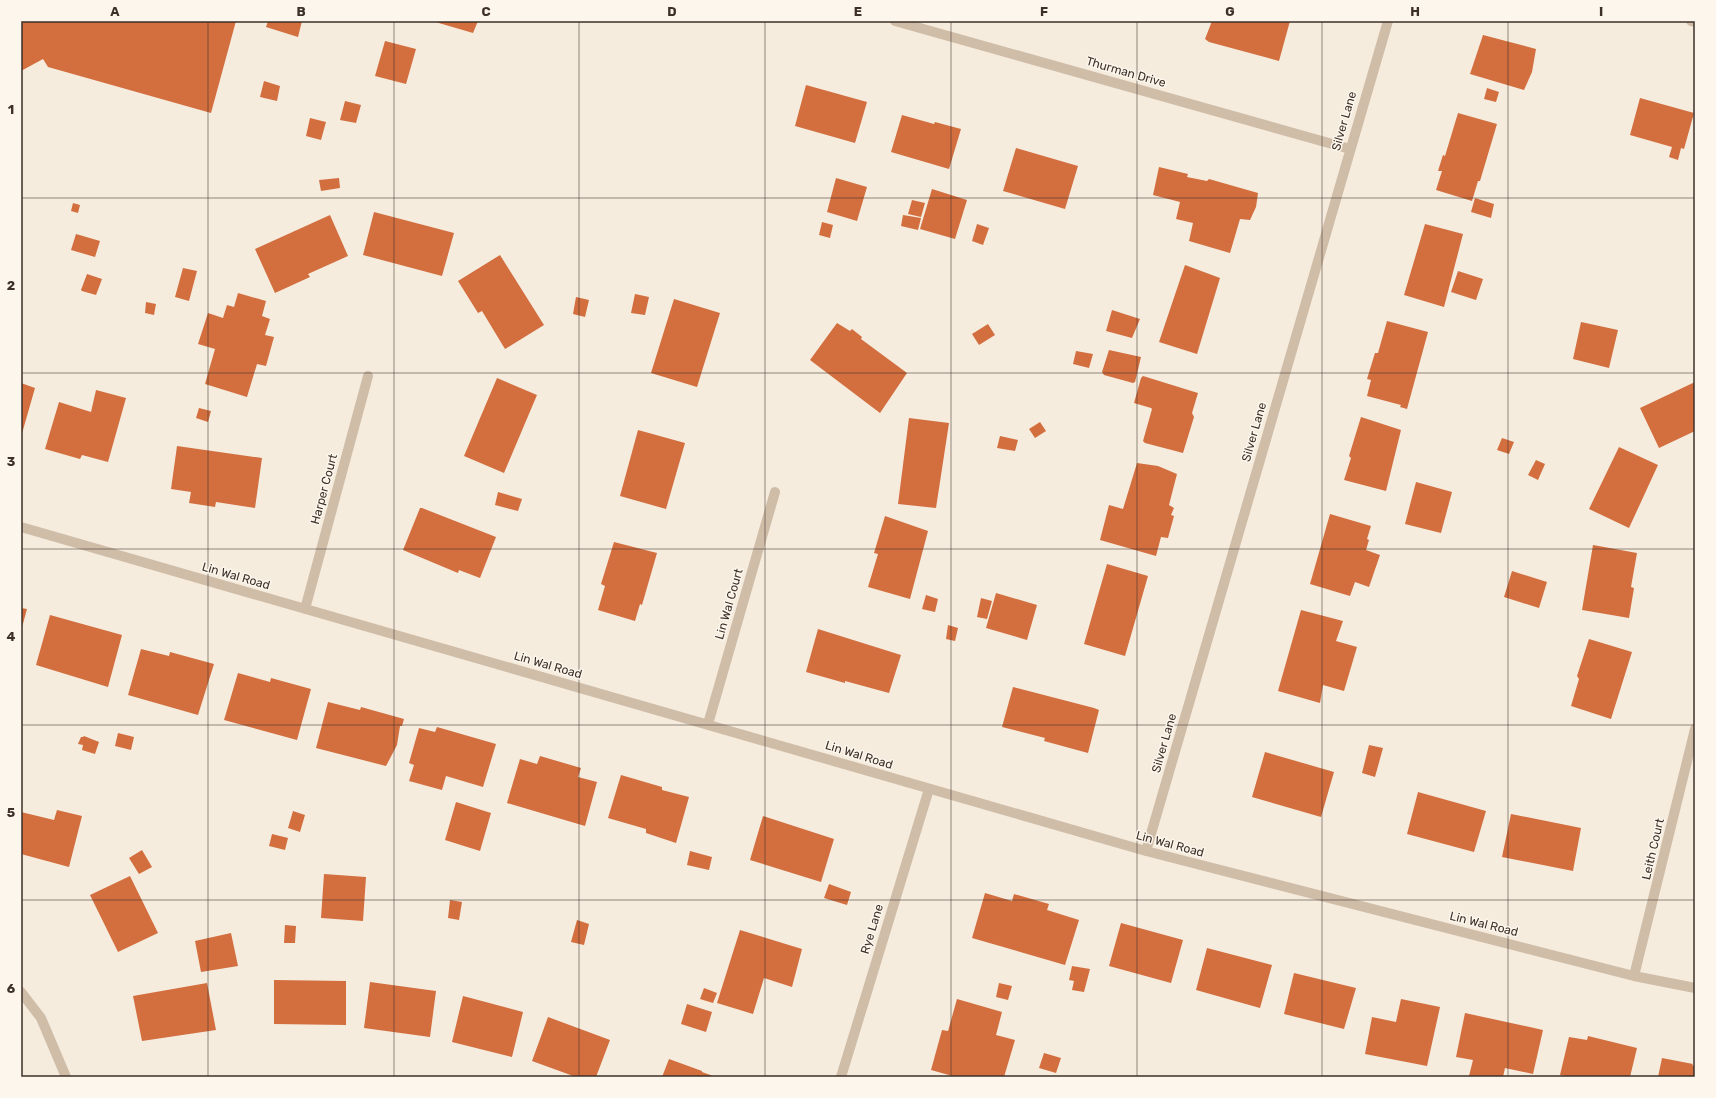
<svg xmlns="http://www.w3.org/2000/svg" width="1716" height="1098" font-family="Rubik,sans-serif">
<style>
.building{fill:#d36e3f}
.lines{fill:none;stroke-linecap:round;stroke-linejoin:round}
.minor{stroke:#d0bda8;stroke-width:10}
.grid{fill:none;stroke:#3c3029;stroke-width:1;stroke-opacity:0.55}
.labels{text-anchor:middle;dominant-baseline:central;stroke-width:3;stroke-linejoin:round;paint-order:stroke}
.street-label{font-size:12px;fill:#3c3029;stroke:#fcf6ec}
.neatline{fill:none;stroke:#3c3029;stroke-width:1.5}
.grid-label{font-size:13px;text-anchor:middle;font-weight:bold;fill:#3c3029}
</style>
<rect width="100%" height="100%" fill="#f5ecde"/>
<path class="building" d="M21 21H236L211 113 48 67 43 59 21 71Z
M268 21H302L298 37 266 27Z
M432 21H478L473 33Z
M1212 21 1249 22 1290 21 1279 61 1209 42 1205 39Z
M1483 35 1536 49 1532 72 1524 90 1470 74Z
M385 41 416 49 406 84 375 76Z
M264 81 280 86 277 101 260 97Z
M806 85 867 102 855 143 795 126Z
M1487 88 1499 92 1496 102 1484 99Z
M1640 98 1694 113 1684 149 1681 148 1678 160 1669 157 1672 147 1630 135Z
M345 101 361 105 356 123 340 120Z
M1458 113 1497 124 1480 181H1478L1472 201 1436 190 1442 171H1438L1443 155 1445 156Z
M902 115 934 124 935 122 961 129 949 169 891 152Z
M310 118 326 122 321 140 306 136Z
M1016 148 1078 166 1065 209 1003 191Z
M1159 167 1188 174 1187 177 1207 181 1209 179 1258 193 1256 207 1250 220 1240 219 1230 253 1189 241 1193 223 1176 219 1180 202 1153 195Z
M339 178 340 188 321 191 319 180Z
M836 178 867 187 857 221 827 212Z
M932 189 967 200 955 239 920 229Z
M1475 198 1494 204 1491 218 1471 212Z
M912 200 925 203 921 217 908 214Z
M73 203 80 205 78 213 71 211Z
M374 212 454 233 442 276 363 255Z
M330 215 348 256 308 274 310 277 275 293 255 249Z
M903 215 921 218 918 230 901 226Z
M822 222 833 225 830 238 819 235Z
M977 224 989 228 983 245 972 241Z
M1425 224 1463 234 1444 307 1404 295Z
M76 234 100 241 95 257 71 250Z
M500 255 544 325 505 349 482 311 478 313 458 281Z
M1185 265 1220 278 1197 354 1159 342Z
M183 268 197 271 189 301 175 297Z
M1458 271 1483 279 1476 300 1451 292Z
M87 274 102 279 96 295 82 291 81 290Z
M238 293 266 301 262 316 270 319 265 335 274 337 266 366 257 364 247 397 205 384 215 349 198 344 208 313 223 318 227 305 234 307Z
M635 294 649 297 645 315 631 313Z
M576 297 589 300 585 317 573 314Z
M674 299 720 313 697 387 651 373Z
M146 302 156 304 154 315 145 313Z
M1112 310 1140 319 1132 338 1106 331Z
M1387 321 1428 332 1407 409 1400 407 1401 405 1367 396 1371 380 1367 379 1375 353H1378Z
M1581 322 1618 330 1609 368 1573 359Z
M837 323 850 331 852 329 862 337 861 339 907 373 880 413 810 360Z
M988 324 995 335 979 345 972 334Z
M1109 350 1141 357 1135 382 1133 383 1104 375 1102 372Z
M1076 351 1093 354 1089 368 1073 364Z
M1143 376 1198 393 1192 413 1194 417 1183 453 1145 443 1143 441 1152 409 1151 408 1134 403 1141 378Z
M497 378 537 395 504 473 464 456Z
M1695 382V431L1659 448 1640 408Z
M21 383 35 388 21 437Z
M96 390 126 398 108 462 82 455 80 459 45 449 59 402 91 412Z
M199 408 211 411 208 422 196 418Z
M1361 417 1401 430 1386 491 1344 480 1351 458 1349 456Z
M909 418 949 423 936 508 898 504Z
M1040 422 1046 431 1035 438 1029 429Z
M638 430 685 443 666 509 620 496Z
M1000 436 1018 440 1015 451 997 448Z
M1502 438 1514 442 1509 454 1497 450Z
M177 446 262 458 255 508 216 502 215 507 189 503 191 492 171 489Z
M1619 447 1658 465 1629 528 1589 509Z
M1536 460 1545 464 1538 480 1528 475Z
M1137 463 1158 466 1177 474 1169 505 1174 508 1171 515 1174 516 1168 538 1161 537 1156 556 1100 540 1109 505 1123 509Z
M1416 482 1452 492 1441 533 1405 524Z
M498 492 522 499 518 511 495 505Z
M420 508H422L496 537 480 578 459 570 458 573 403 550Z
M1330 514 1371 526 1367 539 1369 540 1366 550 1380 555 1369 587 1355 582 1350 596 1310 584Z
M885 516 928 531 910 599 868 587 878 554 874 553Z
M614 542 657 553 642 605 640 604 635 621 598 610 605 586 601 584Z
M1593 545 1637 553 1631 587 1634 588 1629 618 1582 610Z
M1107 564 1148 576 1125 656 1084 644Z
M1512 571 1547 582 1539 608 1504 597Z
M996 593 1037 605 1027 640 986 628Z
M926 595 938 599 935 612 922 609Z
M981 598 992 601 987 619 977 617Z
M21 608 27 609 21 631Z
M1301 610 1343 621 1336 641 1357 647 1344 691 1323 685 1320 703 1278 691Z
M50 615 122 635 108 687 36 665Z
M948 625 958 628 955 641 946 639Z
M818 629 901 655 889 693 845 681V683L806 672Z
M1589 639 1632 652 1611 719 1571 706 1579 679 1577 676Z
M141 649 169 656 170 652 214 664 198 715 128 695Z
M238 673 270 682 271 678 311 689 297 740 224 720Z
M1013 687 1094 708 1099 710 1088 753 1044 741 1045 738 1002 727Z
M328 702 360 710 361 707 404 719 402 726H400L397 745 386 766 316 748Z
M437 727 496 744 483 787 446 776 442 790 409 781 414 765 409 763 419 728 435 732Z
M118 733 134 737 131 750 115 746Z
M84 736 99 742 95 754 82 750 83 745 78 744 81 737H83Z
M1369 745 1383 748 1375 777 1362 773Z
M1265 752 1334 772 1321 817 1252 797Z
M540 756 581 768 578 777 597 782 585 826 507 803 520 759 537 764Z
M621 775 662 787V790L689 797 676 843 646 833V829L608 818Z
M1418 792 1486 811 1474 852 1407 834Z
M456 802 491 813 480 851 445 840Z
M57 810 82 816 69 867 21 854V812L54 820Z
M293 811 305 815 300 832 288 828Z
M1511 814 1581 828 1573 871 1502 857Z
M763 816 834 839 821 882 750 860Z
M272 834 288 838 285 850 269 846Z
M142 850 152 867 139 874 129 858Z
M690 851 712 857 709 870 687 865Z
M324 874 366 877 363 921 321 918Z
M130 876 158 933 118 952 90 895Z
M829 884 851 892 847 905 824 898Z
M985 893 1012 901 1014 894 1049 904 1047 910 1079 920 1065 965 972 938Z
M450 900 462 902 459 920 448 918Z
M577 920 589 924 584 945 571 942Z
M1121 923 1183 940 1171 983 1109 966Z
M285 925 296 926 295 943H284Z
M740 930 802 949 792 987 764 978 753 1014 717 1003Z
M231 933 238 966 201 972 195 941Z
M1207 948 1272 965 1260 1008 1196 990Z
M1072 966 1090 969 1084 992 1072 990 1074 981 1069 980Z
M1294 973 1356 988 1344 1029 1284 1014Z
M274 980 346 981V1025L274 1024Z
M370 982 436 991 430 1037 364 1028Z
M207 983 216 1030 142 1041 133 996Z
M999 983 1012 986 1008 1000 996 997Z
M704 988 717 993 713 1003 700 999Z
M463 996 523 1012 512 1057 452 1042Z
M957 999 1002 1012 996 1035 1015 1040 1004 1077H956L931 1070 942 1030 948 1031Z
M1401 999 1440 1007 1427 1066 1365 1054 1372 1017 1396 1022Z
M687 1004 712 1012 706 1032 681 1024Z
M1465 1013 1543 1030 1533 1074 1505 1068 1503 1077 1469 1076 1473 1060 1456 1057Z
M548 1017 610 1040 596 1077H576L532 1061Z
M1588 1036 1637 1048 1630 1077H1570L1560 1075 1569 1037 1587 1040Z
M1044 1053 1061 1058 1056 1073 1039 1068Z
M1662 1058 1693 1064 1692 1065 1695 1066V1077H1658Z
M669 1059 702 1071V1072L716 1077H662Z"/>
<g class="lines">
<path class="minor" d="M895 21 1350 149
M1691 21 1695 22
M21 527 1146 851 1634 976 1695 988
M305 609 368 376
M708 724 775 492
M1146 851 1388 21
M1634 976 1695 729
M21 992 41 1018 66 1077
M841 1077 929 789"/>
</g>
<path class="grid" d="M208 21V1077M394 21V1077M579 21V1077M765 21V1077M951 21V1077M1137 21V1077M1322 21V1077M1508 21V1077M21 198H1695M21 373H1695M21 549H1695M21 725H1695M21 900H1695"/>
<g class="labels">
<g class="street-label">
<text transform="translate(1126 72) rotate(16)">Thurman Drive</text>
<text transform="translate(1344 121) rotate(-74)">Silver Lane</text>
<text transform="translate(1254 432) rotate(-74)">Silver Lane</text>
<text transform="translate(324 489) rotate(-75)">Harper Court</text>
<text transform="translate(236 576) rotate(16)">Lin Wal Road</text>
<text transform="translate(729 604) rotate(-74)">Lin Wal Court</text>
<text transform="translate(548 665) rotate(16)">Lin Wal Road</text>
<text transform="translate(1164 743) rotate(-74)">Silver Lane</text>
<text transform="translate(859 755) rotate(17)">Lin Wal Road</text>
<text transform="translate(1170 844) rotate(15)">Lin Wal Road</text>
<text transform="translate(1653 849) rotate(-77)">Leith Court</text>
<text transform="translate(1484 924) rotate(14)">Lin Wal Road</text>
<text transform="translate(872 929) rotate(-73)">Rye Lane</text>
</g>
</g>
<rect width="1716" height="1098" fill="none" stroke="#fcf6ec" stroke-width="44"/>
<rect x="22" y="22" width="1672" height="1054" class="neatline"/>
<g class="grid-label">
<text x="115" y="16">A</text>
<text x="301" y="16">B</text>
<text x="486" y="16">C</text>
<text x="672" y="16">D</text>
<text x="858" y="16">E</text>
<text x="1044" y="16">F</text>
<text x="1230" y="16">G</text>
<text x="1415" y="16">H</text>
<text x="1601" y="16">I</text>
<text x="11" y="114">1</text>
<text x="11" y="290">2</text>
<text x="11" y="466">3</text>
<text x="11" y="641">4</text>
<text x="11" y="817">5</text>
<text x="11" y="993">6</text>
</g>
</svg>
